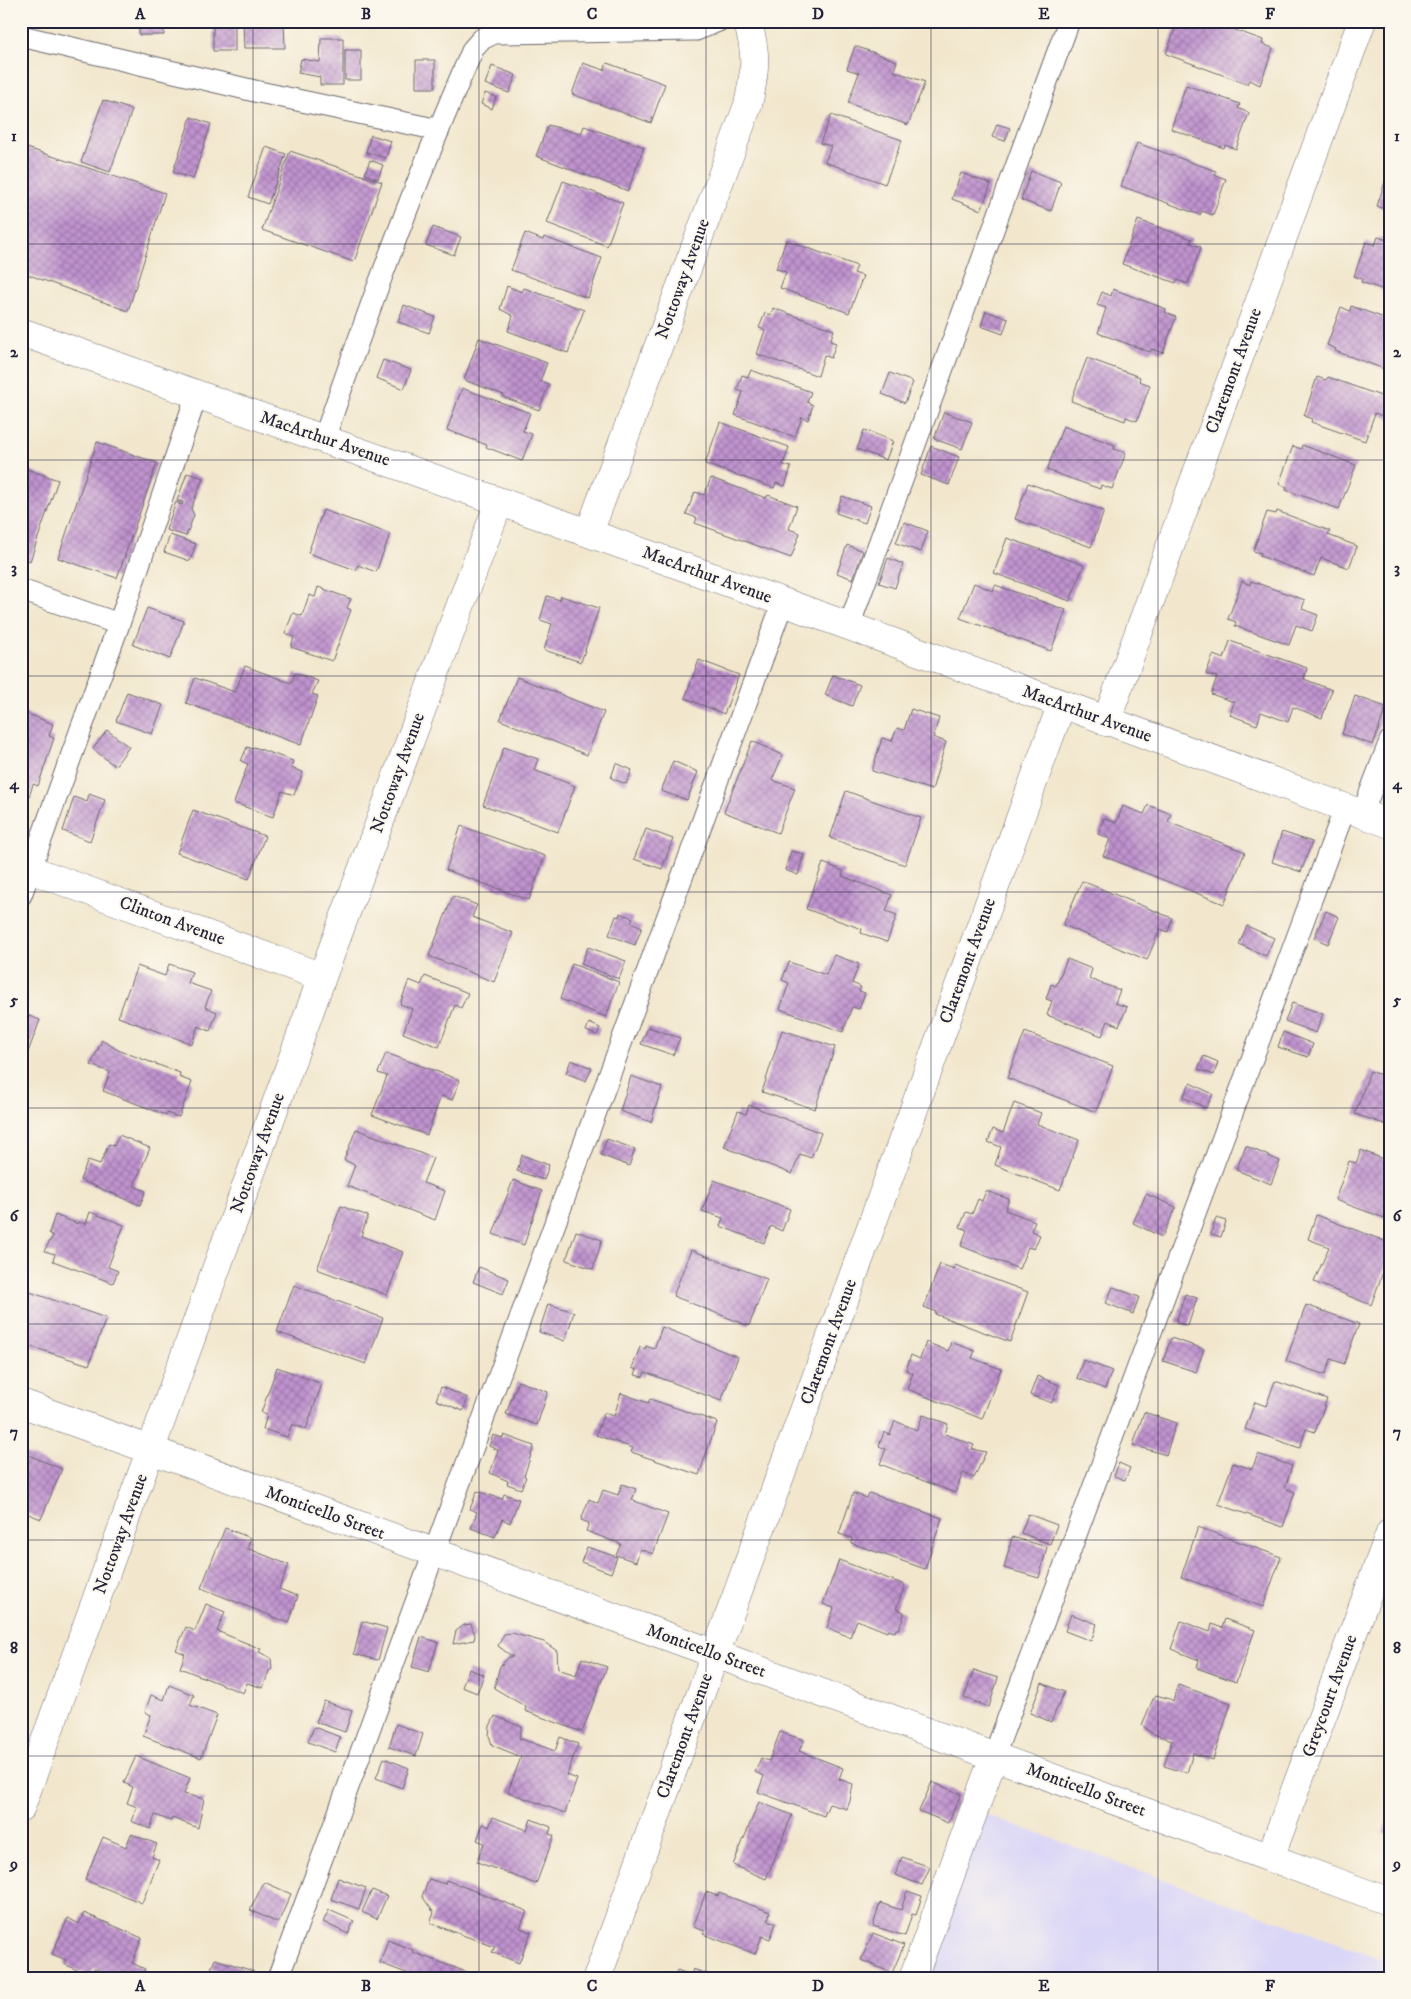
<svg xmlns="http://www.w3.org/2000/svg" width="1411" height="1999" font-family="'IM FELL DW Pica',serif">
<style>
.built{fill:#dad6f7}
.building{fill:url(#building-cross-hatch)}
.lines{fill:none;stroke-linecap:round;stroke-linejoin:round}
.lane-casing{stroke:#6b676e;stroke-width:23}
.street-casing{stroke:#6b676e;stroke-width:29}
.lane{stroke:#fff;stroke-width:21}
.street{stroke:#fff;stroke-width:28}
.grid{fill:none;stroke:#22223b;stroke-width:1;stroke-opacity:0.55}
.labels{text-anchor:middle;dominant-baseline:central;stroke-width:4;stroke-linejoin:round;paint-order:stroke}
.street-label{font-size:18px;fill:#22223b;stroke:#fbf7ec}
.neatline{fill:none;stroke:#22223b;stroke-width:2}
.grid-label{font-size:16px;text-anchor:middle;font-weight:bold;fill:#22223b}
</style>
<defs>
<pattern id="building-cross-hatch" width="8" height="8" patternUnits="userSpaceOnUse" patternTransform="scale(1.25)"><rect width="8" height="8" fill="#c093cf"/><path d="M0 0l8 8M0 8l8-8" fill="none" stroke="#9c78a9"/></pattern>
</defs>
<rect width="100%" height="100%" fill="#fbf7ec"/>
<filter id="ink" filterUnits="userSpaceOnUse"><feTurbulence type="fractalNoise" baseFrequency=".02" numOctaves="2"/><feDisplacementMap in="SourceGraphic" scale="10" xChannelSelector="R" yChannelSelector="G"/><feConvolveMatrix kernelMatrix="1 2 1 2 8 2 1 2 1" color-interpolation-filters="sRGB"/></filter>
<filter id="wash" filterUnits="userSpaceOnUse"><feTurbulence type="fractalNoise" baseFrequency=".0096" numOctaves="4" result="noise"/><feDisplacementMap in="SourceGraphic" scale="20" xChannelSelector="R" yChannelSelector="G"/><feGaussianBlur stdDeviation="1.12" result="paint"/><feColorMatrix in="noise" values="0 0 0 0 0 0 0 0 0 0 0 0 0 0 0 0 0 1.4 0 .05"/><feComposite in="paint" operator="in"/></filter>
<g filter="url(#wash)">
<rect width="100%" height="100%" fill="#f2e7cd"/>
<path class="built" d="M985 1814 1390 1962V1978H924Z"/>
<g id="blocks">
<path class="building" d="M139 21H164V35H139Z
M213 21H235V51H213Z
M243 21H284L285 48H244Z
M1178 21H1211L1263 40 1262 44 1273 48 1260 85 1249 80 1247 84 1166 54Z
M321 38H343V85H320V77L298 73 301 59 320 62Z
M855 46 897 61 894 71 925 82 908 125 848 103 859 73 847 69Z
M345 50H361V80H345Z
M416 60H435V88H416Z
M583 63 604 70 607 63 665 84 651 123 572 94Z
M492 66 516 75 509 93 485 84Z
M1186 85 1240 104 1238 108 1249 113 1236 149 1225 145 1224 148 1171 129Z
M485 93 496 97 492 109 481 104Z
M103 100 132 110 110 172 81 162Z
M831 115 902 140 885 184 825 162 831 146 820 143Z
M191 117 211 124 193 179 173 172Z
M997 124 1010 128 1005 141 992 137Z
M548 125 581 134 584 126 644 147 628 191 536 156Z
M371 135 391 141 386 158 366 152Z
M1137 143 1216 171 1215 175 1226 179 1213 215 1202 211 1200 215 1121 186Z
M21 146 165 193 128 311 21 272Z
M266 147 286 154 268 204 248 197Z
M290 151 382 182 354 262 262 230Z
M370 160 383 165 378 179 365 174Z
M1389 170H1390V215L1386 213 1387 210 1377 206Z
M1031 171 1061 182 1051 211 1021 200Z
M961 173 991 184 981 210 952 199Z
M563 181 623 203 607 246 547 223Z
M1138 220 1192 239 1190 243 1201 247 1188 284 1177 280 1176 283 1122 264Z
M433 227 461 237 454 255 426 245Z
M525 233 543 240 544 237 602 258 588 298 511 270Z
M1378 237 1390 241V292L1361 282 1362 279 1354 276 1366 242 1375 245Z
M786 240 857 266 854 273 863 276 849 313 780 288 786 272 776 269Z
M507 286 522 292 524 288 584 310 568 353 508 331 513 316 500 309Z
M1113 289 1166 309 1165 312 1176 317 1163 353 1152 349 1150 352 1098 333 1106 308 1097 305 1102 292 1111 296Z
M404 305 435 317 429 333 398 322Z
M1351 306 1390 320V371L1335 351 1336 349 1327 345 1341 307 1350 311Z
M773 308 834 330 830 341 836 343 831 358 824 355 818 376 757 354 765 330 759 328 765 313 771 315Z
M986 311 1008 319 1003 334 981 326Z
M479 338 547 363 540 381 549 384 539 410 503 397 504 395 464 380Z
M1087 358 1140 377 1139 381 1150 385 1137 421 1126 417 1125 421 1071 401Z
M383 360 411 370 404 389 376 378Z
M751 370 811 392 807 402 813 405 808 420 802 417 795 437 735 415 743 392 737 390 742 375 748 377Z
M890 373 913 382 905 403 882 394Z
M1317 377 1326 380 1328 377 1381 396 1383 393 1390 396V419L1375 413 1365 441 1311 422 1312 419 1304 416Z
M462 388 530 413 523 431 532 434 522 461 486 447 487 445 447 430Z
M944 412 972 422 962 449 934 439Z
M720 422 789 447 783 465 791 467 785 486 776 483 774 488 705 464Z
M1063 426 1115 445 1114 449 1126 453 1112 489 1101 485 1100 489 1047 470Z
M864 430 893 441 886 460 857 449Z
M97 442 157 463 117 578 58 558Z
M1302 445 1356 465 1339 509 1286 490 1287 487 1279 484 1293 446 1301 449Z
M931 446 959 457 949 485 921 475Z
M21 467 58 480 30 561 21 558Z
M187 473 203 478 191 509 194 515 186 536 166 530 176 502 182 505 183 502 177 501Z
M711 478 766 498 768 495 797 506 789 529 800 533 791 558 695 523 697 518 686 514 695 492 704 495Z
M1028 483 1104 511 1091 547 1015 519Z
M842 496 871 506 865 523 836 513Z
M323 510 390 534 376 572 358 565 356 570 308 553Z
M1277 511 1330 531 1328 535 1357 546 1349 568 1321 558 1314 576 1260 556 1261 553 1253 551 1267 512 1276 514Z
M904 522 928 531 921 552 896 543Z
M170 535 196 544 190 561 164 552Z
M1007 538 1084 565 1070 601 994 573Z
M847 545 863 551 853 579 837 573Z
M888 558 903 564 895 588 879 583Z
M1242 581 1250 585 1251 581 1305 600 1302 609 1318 615 1312 631 1296 625 1289 645 1235 626 1236 622 1228 619Z
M974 583 993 591 995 585 1066 610 1051 651 960 618Z
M318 587 351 599 347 608 351 610 332 661 291 647 294 637 285 633 293 613 302 616 309 595 315 597Z
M547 596 560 600 561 596 599 608 581 662 544 650 552 624 540 620Z
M147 608 184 621 170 659 133 645Z
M1230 641 1307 668 1304 679 1332 690 1322 718 1293 707 1288 722 1261 712 1257 725 1230 715 1234 702 1211 694 1217 677 1206 674 1213 655 1224 659Z
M699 660 739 675 724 714 685 698Z
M245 666 291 683 295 673 318 681 312 694 318 696 301 745 186 703 195 678 235 692Z
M833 675 860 685 852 706 825 695Z
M517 677 604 712 587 755 500 720Z
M127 692 163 705 152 734 116 721Z
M1355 696 1386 707 1373 745 1342 734Z
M911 709 939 718 933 737 946 742 932 790 872 771 882 738 892 741 897 728 904 730Z
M21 711 53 724 49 736 54 738 38 786 33 784 29 797 21 794Z
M107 730 129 747 115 766 93 749Z
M752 741 783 755 772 780 795 788 778 833 724 812Z
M247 747 253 749 254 747 293 761 291 768 303 772 294 795 282 791 273 817 234 803 248 764 241 761Z
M504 747 538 759 534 770 575 786 558 832 483 805Z
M673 761 698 772 687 800 661 791Z
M616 763 632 770 626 784 611 778Z
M846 791 921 818 905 865 830 838Z
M89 794 105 800 90 841 63 831 74 797 87 802Z
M1148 805 1171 814 1168 822 1245 852 1224 904 1103 856 1110 839 1098 834 1104 818 1116 823 1123 806 1144 814Z
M193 810 265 836 249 879 177 853Z
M461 826 545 856 529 900 446 870Z
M646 829 673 839 662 869 634 859Z
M1282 832 1312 842 1301 872 1272 862Z
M791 851 804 854 798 875 785 870Z
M823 863 844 871 842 876 892 895 886 911 897 915 887 942 861 933 862 929 806 909Z
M1082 881 1172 918 1168 932 1160 929 1147 960 1063 925Z
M453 896 477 905 472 917 513 933 494 982 429 956Z
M1326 911 1339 917 1328 944 1314 938Z
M620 913 633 918 631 922 642 927 635 945 609 935 616 916 619 917Z
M1247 926 1274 938 1266 956 1239 944Z
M588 947 626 961 619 979 581 964Z
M834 955 859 964 852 983 861 987 859 991 865 993 859 1009 852 1007 843 1032 780 1009 789 983 782 980 789 962 826 975Z
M1067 959 1092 969 1089 979 1120 990 1115 1003 1127 1007 1119 1026 1108 1021 1102 1036 1047 1015 1052 1001 1046 999 1051 984 1056 986Z
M169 964 192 972 188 983 211 991 205 1007 217 1012 210 1031 198 1026 192 1044 118 1017 137 966 165 976Z
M572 964 619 982 606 1017 560 999Z
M425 976 468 993 461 1008 455 1005 439 1047 403 1033 412 1009 400 1004 409 980 421 985Z
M1292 1003 1323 1014 1316 1033 1285 1021Z
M21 1013 40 1020 28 1052 21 1049Z
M589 1023 600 1028 597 1035 586 1031Z
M648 1027 680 1038 673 1055 641 1044Z
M782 1030 835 1047 815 1109 762 1092Z
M1025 1032 1113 1066 1096 1112 1007 1078Z
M1283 1032 1313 1044 1308 1057 1278 1047Z
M102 1040 118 1050 180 1073 179 1077 192 1082 179 1117 166 1113V1115L103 1091 110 1072 91 1065Z
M386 1053 460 1080 452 1100 441 1096 427 1135 372 1115 387 1076 378 1073Z
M1204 1056 1218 1062 1214 1075 1198 1069Z
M571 1060 592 1068 586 1081 566 1073Z
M1370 1071 1390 1078V1126L1355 1114Z
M631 1076 662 1087 651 1122 620 1111Z
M1190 1083 1213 1094 1206 1108 1183 1097Z
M1014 1103 1041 1113 1037 1124 1079 1140 1060 1190 995 1165 1001 1147 988 1142 993 1129 1003 1133Z
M749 1105 821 1133 811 1158 800 1154 792 1174 724 1147 738 1111 746 1114Z
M356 1129 433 1158 423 1183 445 1191 435 1220 347 1186 355 1165 344 1160Z
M119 1135 150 1148 134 1186 146 1191 140 1205 80 1180 88 1160 100 1164 109 1144 114 1146Z
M607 1139 635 1149 629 1166 601 1155Z
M1246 1146 1280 1161 1271 1184 1236 1170Z
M1361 1150 1390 1162V1220L1335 1200 1349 1161 1356 1163Z
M522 1155 549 1165 544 1180 517 1171Z
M513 1180 542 1191 524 1245 493 1234Z
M714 1180 790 1209 782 1231 771 1226 764 1243 720 1226 723 1218 702 1211Z
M986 1191 1009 1199 1005 1210 1035 1221 1031 1231 1040 1235 1034 1249 1028 1247 1019 1269 961 1246 967 1230 960 1227 966 1212 972 1214 978 1199 982 1201Z
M1146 1194 1176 1207 1162 1237 1133 1223Z
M341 1206 368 1216 361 1236 403 1252 387 1295 317 1269Z
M90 1212 124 1225 108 1267 118 1271 113 1283 53 1261 55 1254 44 1251 53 1236 49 1233 55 1215 78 1224 79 1222 86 1224Z
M1316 1215 1390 1243V1262L1388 1265 1386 1264 1371 1305 1314 1282 1329 1247 1308 1239Z
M1216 1218 1226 1221 1221 1237 1211 1234Z
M576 1231 602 1240 593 1269 566 1260Z
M691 1250 767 1279 749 1326 673 1296Z
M940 1264 954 1269 955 1265 1028 1292 1010 1342 935 1314 936 1312 924 1307Z
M479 1267 509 1279 503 1294 473 1282Z
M294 1285 383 1318 366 1364 277 1332Z
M1113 1287 1139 1297 1133 1314 1106 1303Z
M21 1289 106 1318 89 1365 29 1346 30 1343 21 1340Z
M1185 1294 1197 1298 1188 1326 1176 1322Z
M548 1304 574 1312 565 1341 539 1332Z
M1306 1305 1359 1324 1344 1364 1331 1359 1325 1375 1286 1361Z
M662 1327 738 1357 721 1401 645 1372 643 1377 635 1375 637 1370 632 1368 640 1347 645 1349 646 1346 654 1349Z
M1171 1338 1204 1349 1196 1372 1163 1361Z
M926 1342 948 1351 951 1342 975 1351 972 1358 1001 1369 982 1419 907 1389 913 1373 906 1370 911 1355 920 1359Z
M1083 1360 1112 1371 1105 1389 1077 1378Z
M277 1367 322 1384 306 1429 292 1424 287 1437 263 1429 267 1415 261 1413Z
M1037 1376 1059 1385 1052 1403 1030 1395Z
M518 1381 548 1392 537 1425 506 1414Z
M1275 1381 1327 1399 1315 1432 1306 1429 1300 1448 1245 1429 1255 1402 1266 1406Z
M441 1387 468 1398 463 1411 436 1400Z
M621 1393 648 1403 650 1399 717 1422 699 1475 631 1452 633 1448 596 1435 604 1413 614 1416Z
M1144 1412 1176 1423 1166 1455 1133 1445Z
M923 1415 948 1424 945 1434 974 1445 972 1449 986 1452 974 1478 963 1473 955 1493 880 1464 886 1449 879 1446 884 1432 890 1435 895 1421 917 1430Z
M493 1435 503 1438 504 1435 534 1446 524 1476 526 1477 521 1489 507 1484 508 1481 490 1473 498 1450 489 1446Z
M21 1452 62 1469 41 1519 21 1511Z
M1258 1454 1292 1466 1285 1488 1295 1492 1283 1527 1218 1504 1233 1463 1252 1469Z
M1119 1463 1130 1468 1125 1480 1114 1476Z
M622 1484 636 1489 632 1500 668 1514 653 1554 640 1549 636 1562 616 1555 621 1544 586 1531 589 1523 581 1520 589 1499 598 1503 603 1490 618 1495Z
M477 1491 502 1499 504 1494 519 1499 510 1523 502 1519 495 1537 471 1528 477 1512 470 1509Z
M853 1493 867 1498 869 1493 942 1518 925 1569 851 1543 852 1538 839 1534Z
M1028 1514 1057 1525 1050 1544 1021 1533Z
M1198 1527 1281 1557 1263 1607 1181 1577Z
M225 1528 251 1538 247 1548 289 1565 279 1589 298 1596 289 1623 201 1588Z
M1012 1537 1047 1547 1039 1578 1004 1568Z
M587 1547 617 1557 611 1573 581 1562Z
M839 1560 905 1585 896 1609 904 1612V1615L899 1629H896L895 1632 888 1630 887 1632 857 1620 850 1637 827 1628 834 1608 823 1604Z
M206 1604 225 1612 217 1631 261 1649 259 1652 271 1658 272 1669 269 1671 263 1688 247 1683 243 1693 180 1668 185 1654 176 1650 186 1627 195 1631Z
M1071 1614 1097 1624 1091 1641 1065 1631Z
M1225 1619 1255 1630 1236 1682 1197 1668 1199 1660 1171 1649 1181 1621 1210 1632 1212 1624 1222 1628Z
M362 1621 387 1628 378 1660 354 1654Z
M471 1624 475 1635 474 1640 453 1644 456 1631 464 1625Z
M512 1633 544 1642 557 1651 558 1669 576 1675 582 1658 607 1667 582 1732 525 1711 526 1707 494 1688 500 1666 509 1657H513L498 1646 504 1634Z
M421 1637 438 1642 429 1672 412 1667Z
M469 1669 484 1675 477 1693 462 1687Z
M974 1670 998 1678 989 1707 964 1698Z
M1042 1683 1064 1692 1051 1722 1030 1713Z
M169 1685 194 1695 190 1705 217 1715 201 1758 143 1736 151 1715 145 1712 151 1695 164 1700Z
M1178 1685 1231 1703 1213 1760 1193 1753 1187 1773 1164 1766 1172 1740 1153 1734 1142 1725 1153 1699 1156 1695 1170 1699 1173 1701Z
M324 1701 352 1711 345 1732 316 1722Z
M495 1716 522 1727 519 1738 555 1751 560 1737 578 1744 567 1775 577 1779 565 1813 508 1792 521 1757 492 1745 489 1735 490 1726Z
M396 1724 423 1734 416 1756 389 1747Z
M314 1727 340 1737 335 1752 308 1742Z
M780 1732 804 1740 799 1751 843 1768 839 1779 853 1784 850 1801 847 1809 829 1804 824 1816 758 1792 764 1776 755 1772 761 1758 769 1761Z
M136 1756 190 1778 184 1794 204 1799 198 1828 172 1818 171 1821 155 1815 150 1829 131 1821 137 1807 127 1803 133 1787 124 1783Z
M384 1758 409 1768 402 1788 376 1778Z
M932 1782 961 1794 948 1823 919 1811Z
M759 1802 792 1815 766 1879 733 1865Z
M1389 1816H1390V1836L1383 1834Z
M493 1817 527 1830 531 1819 551 1827 549 1834 554 1836 536 1884 477 1862 484 1843 477 1840 483 1824 489 1827Z
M131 1834 157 1844 152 1857 159 1860 142 1903 85 1880 103 1837 126 1847Z
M902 1857 930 1867 922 1885 895 1875Z
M338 1878 366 1888 359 1909 331 1899Z
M429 1879 445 1884 446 1880 527 1911 520 1928 531 1932 519 1963 492 1952 495 1947 430 1923 434 1913 422 1896Z
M264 1882 291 1894 278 1923 250 1910Z
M372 1890 387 1896 377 1919 362 1912Z
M907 1891 922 1896 916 1915 912 1914 905 1936 873 1926 880 1903 901 1910Z
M706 1892 718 1896 719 1893 770 1912 768 1920 776 1923 770 1939 762 1936 755 1954 703 1934 705 1931 693 1927Z
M329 1910 354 1921 348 1934 323 1922Z
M84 1913 142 1938 132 1963 145 1969 141 1978H116L94 1968 90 1976 64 1964 66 1960 52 1954 68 1918 79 1924Z
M873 1933 904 1945 892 1973 861 1960Z
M388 1940 413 1950 412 1952 483 1978H419L380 1963Z
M215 1959 253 1971 251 1978H219L221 1973 211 1969Z
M693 1969 717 1978H675L677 1970 691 1975Z"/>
</g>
</g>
<g filter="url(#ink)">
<use href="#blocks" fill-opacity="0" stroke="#6b676e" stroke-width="1"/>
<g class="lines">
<defs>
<path id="lane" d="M21 36 259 92 439 130
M324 439C369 307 417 176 473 49L482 39 494 33 696 30 718 21
M21 590 119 624
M849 626 1069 21
M1362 814 1390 741
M21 895 119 624 197 394
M994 1756 1345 808
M278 1978 783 602"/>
<path id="street" d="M21 332 783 602 1390 824
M589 533 748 105C755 72 758 54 747 21
M1106 722 1362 21
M21 866 322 977
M21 1403 716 1654 1390 1902
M21 1807 322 977 499 502
M1270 1858 1390 1533
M597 1978 1061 706
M913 1978 994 1756"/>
</defs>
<use href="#lane" class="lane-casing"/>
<use href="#street" class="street-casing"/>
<use href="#lane" class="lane"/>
<use href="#street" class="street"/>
</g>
</g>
<path class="grid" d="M253 21V1978M479 21V1978M706 21V1978M931 21V1978M1158 21V1978M21 244H1390M21 460H1390M21 676H1390M21 892H1390M21 1108H1390M21 1324H1390M21 1540H1390M21 1756H1390"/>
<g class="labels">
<g class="street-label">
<text transform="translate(683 279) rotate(-70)">Nottoway Avenue</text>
<text transform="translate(1234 371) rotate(-70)">Claremont Avenue</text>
<text transform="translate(325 439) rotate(19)">MacArthur Avenue</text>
<text transform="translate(707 575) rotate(20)">MacArthur Avenue</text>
<text transform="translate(1087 714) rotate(20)">MacArthur Avenue</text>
<text transform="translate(398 773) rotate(-70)">Nottoway Avenue</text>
<text transform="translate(172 921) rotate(20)">Clinton Avenue</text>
<text transform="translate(968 961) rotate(-70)">Claremont Avenue</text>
<text transform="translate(258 1153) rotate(-70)">Nottoway Avenue</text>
<text transform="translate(829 1342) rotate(-70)">Claremont Avenue</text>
<text transform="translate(325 1513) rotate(20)">Monticello Street</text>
<text transform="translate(121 1534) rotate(-70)">Nottoway Avenue</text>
<text transform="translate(706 1651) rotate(20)">Monticello Street</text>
<text transform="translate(1330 1696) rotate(-70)">Greycourt Avenue</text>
<text transform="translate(685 1736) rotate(-70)">Claremont Avenue</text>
<text transform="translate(1086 1790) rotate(20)">Monticello Street</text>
</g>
</g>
<rect width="1411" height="1999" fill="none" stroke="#fbf7ec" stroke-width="55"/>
<rect x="28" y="28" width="1356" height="1944" class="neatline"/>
<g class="grid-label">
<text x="140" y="19">A</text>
<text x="366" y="19">B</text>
<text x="592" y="19">C</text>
<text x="818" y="19">D</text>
<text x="1044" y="19">E</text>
<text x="1270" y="19">F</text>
<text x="14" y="141">1</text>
<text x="1397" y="141">1</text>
<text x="14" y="357">2</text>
<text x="1397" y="357">2</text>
<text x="14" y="573">3</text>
<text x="1397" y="573">3</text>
<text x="14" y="789">4</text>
<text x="1397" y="789">4</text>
<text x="14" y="1005">5</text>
<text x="1397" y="1005">5</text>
<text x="14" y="1221">6</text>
<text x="1397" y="1221">6</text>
<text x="14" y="1437">7</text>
<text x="1397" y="1437">7</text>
<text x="14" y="1653">8</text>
<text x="1397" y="1653">8</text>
<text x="14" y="1869">9</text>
<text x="1397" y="1869">9</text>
<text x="140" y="1991">A</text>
<text x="366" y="1991">B</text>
<text x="592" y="1991">C</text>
<text x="818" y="1991">D</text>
<text x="1044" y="1991">E</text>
<text x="1270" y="1991">F</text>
</g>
</svg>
